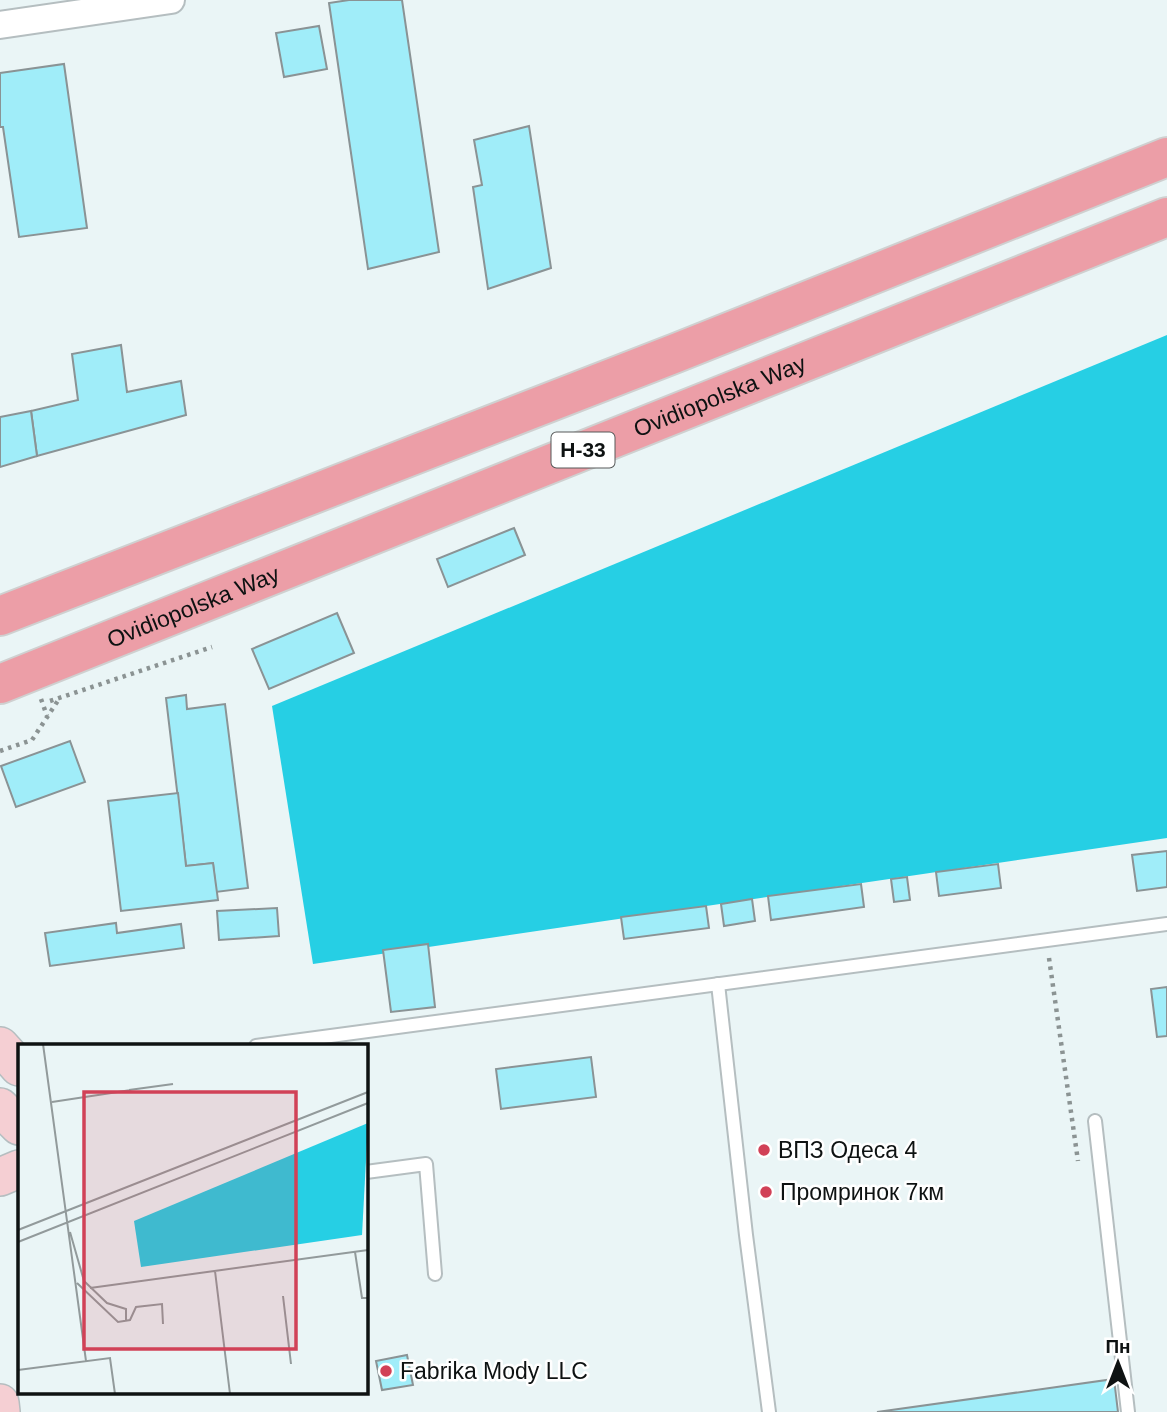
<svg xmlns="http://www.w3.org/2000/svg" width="1167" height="1412" font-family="Arial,sans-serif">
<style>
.water{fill:#26cfe4}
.building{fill:#a0edf9;stroke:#8a9395;stroke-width:2}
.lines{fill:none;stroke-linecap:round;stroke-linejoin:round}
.lane-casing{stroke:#b5bec0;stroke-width:16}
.street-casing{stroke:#b5bec0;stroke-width:30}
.secondary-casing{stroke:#b5bec0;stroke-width:40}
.primary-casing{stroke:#cfd0d0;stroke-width:42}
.path{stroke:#8b9393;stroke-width:4.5;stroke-dasharray:3.5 5;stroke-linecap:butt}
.lane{stroke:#fff;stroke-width:12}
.street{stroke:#fff;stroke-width:26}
.secondary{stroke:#f5cfd3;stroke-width:37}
.primary{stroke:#ec9ea7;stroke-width:38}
.poi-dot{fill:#d14157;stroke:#fff;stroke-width:2.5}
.labels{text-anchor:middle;stroke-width:5;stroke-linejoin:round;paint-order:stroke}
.shield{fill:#fff;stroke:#565959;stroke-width:2}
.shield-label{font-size:21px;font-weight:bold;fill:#0e1212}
.street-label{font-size:23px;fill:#0e1212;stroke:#fff}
.poi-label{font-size:23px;fill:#0e1212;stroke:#fff;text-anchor:start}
.inset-road{fill:none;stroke:#929a9b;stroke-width:2}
.view{fill:#d14157;fill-opacity:0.15;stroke:#d14157;stroke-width:3.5}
.inset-edge{fill:none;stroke:#0e1212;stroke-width:3.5}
</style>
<rect width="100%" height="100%" fill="#eaf5f6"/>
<path class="water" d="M1167 335V838L313 964 272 706Z"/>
<g class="building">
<path d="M349 0H402L439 252 368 269 329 3Z"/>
<path d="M319 26 327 69 284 77 276 33Z"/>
<path d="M64 64 87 228 19 237 3 127H0V73Z"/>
<path d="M529 126 551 268 488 289 473 187 482 185 474 140Z"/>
<path d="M121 345 127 392 181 381 186 415 37 456 31 411 78 400 72 354Z"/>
<path d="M31 411 37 456 0 467V417Z"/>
<path d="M514 528 525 555 448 587 437 559Z"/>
<path d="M337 613 354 653 269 689 252 649Z"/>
<path d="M186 695 187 709 225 704 248 888 216 892 213 863 186 866 166 698Z"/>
<path d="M70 741 85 782 16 807 1 766Z"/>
<path d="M178 793 186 866 213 863 218 900 121 911 108 801Z"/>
<path d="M1167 851V887L1137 891 1132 855Z"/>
<path d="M998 864 1001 888 939 896 936 872Z"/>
<path d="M907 877 910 900 894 902 891 879Z"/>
<path d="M861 884 864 907 771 920 768 896Z"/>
<path d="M752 899 755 921 724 926 721 904Z"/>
<path d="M706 906 709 928 624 939 621 917Z"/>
<path d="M277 908 279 936 219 940 217 911Z"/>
<path d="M116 923 117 933 181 924 184 948 50 966 45 933Z"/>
<path d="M428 944 435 1007 391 1012 383 950Z"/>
<path d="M1167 987V1036L1157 1037 1151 989Z"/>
<path d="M591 1057 596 1097 501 1109 496 1069Z"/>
<path d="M407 1355 413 1385 382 1390 376 1361Z"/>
<path d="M1114 1379 1118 1412H877Z"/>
</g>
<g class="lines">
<g class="lane-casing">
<g id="lane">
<path d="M718 984 746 1235 769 1412"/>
<path d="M256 1046 1167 924"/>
<path d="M1095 1121 1128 1412"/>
<path d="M366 1172 426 1164 435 1274"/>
</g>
</g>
<g class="street-casing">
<path id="street" d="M0 25 171 0"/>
</g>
<g class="secondary-casing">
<g id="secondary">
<path d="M0 1046 19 1067"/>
<path d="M0 1107 19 1126"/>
<path d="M0 1177 19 1169"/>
<path d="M0 1403 1 1412"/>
</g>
</g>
<g class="primary-casing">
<g id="primary">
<path d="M0 616 676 353 1167 157"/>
<path id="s1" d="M0 684 1167 217"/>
</g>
</g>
<g class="path">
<path d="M41 699 47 716"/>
<path d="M50 701 212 647"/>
<path d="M0 751 32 740 59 699"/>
<path d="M1049 958 1078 1161"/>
</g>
<use href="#lane" class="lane"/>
<use href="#street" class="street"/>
<use href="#secondary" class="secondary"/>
<use href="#primary" class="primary"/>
</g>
<g class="poi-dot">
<circle cx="764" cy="1150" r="7"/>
<circle cx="766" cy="1192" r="7"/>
<circle cx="386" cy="1371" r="7"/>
</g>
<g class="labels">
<rect class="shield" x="551.5" y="432.5" width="63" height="35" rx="5"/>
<g class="shield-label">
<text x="583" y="457">Н-33</text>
</g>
<g class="street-label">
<text dy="8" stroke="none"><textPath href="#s1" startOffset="775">Ovidiopolska Way</textPath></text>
<text dy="8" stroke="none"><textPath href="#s1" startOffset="208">Ovidiopolska Way</textPath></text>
</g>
<g class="poi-label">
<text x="778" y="1158">ВПЗ Одеса 4</text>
<text x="780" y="1200">Промринок 7км</text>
<text x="400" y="1379">Fabrika Mody LLC</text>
</g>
</g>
<g transform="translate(18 1044)">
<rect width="350" height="350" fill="#eaf5f6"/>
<path d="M350 79 344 191 123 223 116 177Z" fill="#26cfe4"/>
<path class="inset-road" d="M25 0 68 317M111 46 155 40M34 58 113 46M0 186 350 48M52 188 66 237 89 259 108 265V276M0 198 350 59M337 208 344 254H350M197 227 212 350M59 239 100 278 112 276 118 263 144 260 145 280M72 244 350 206M265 252 273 320M0 326 92 314 97 350"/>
<path class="view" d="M66 48H278V305H66Z"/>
<rect width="350" height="350" class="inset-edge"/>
</g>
<g transform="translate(1118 1363)" stroke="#ffffff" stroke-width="5" paint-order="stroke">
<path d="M0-5L12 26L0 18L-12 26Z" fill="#0e1212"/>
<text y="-10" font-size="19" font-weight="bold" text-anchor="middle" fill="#0e1212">Пн</text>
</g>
</svg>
